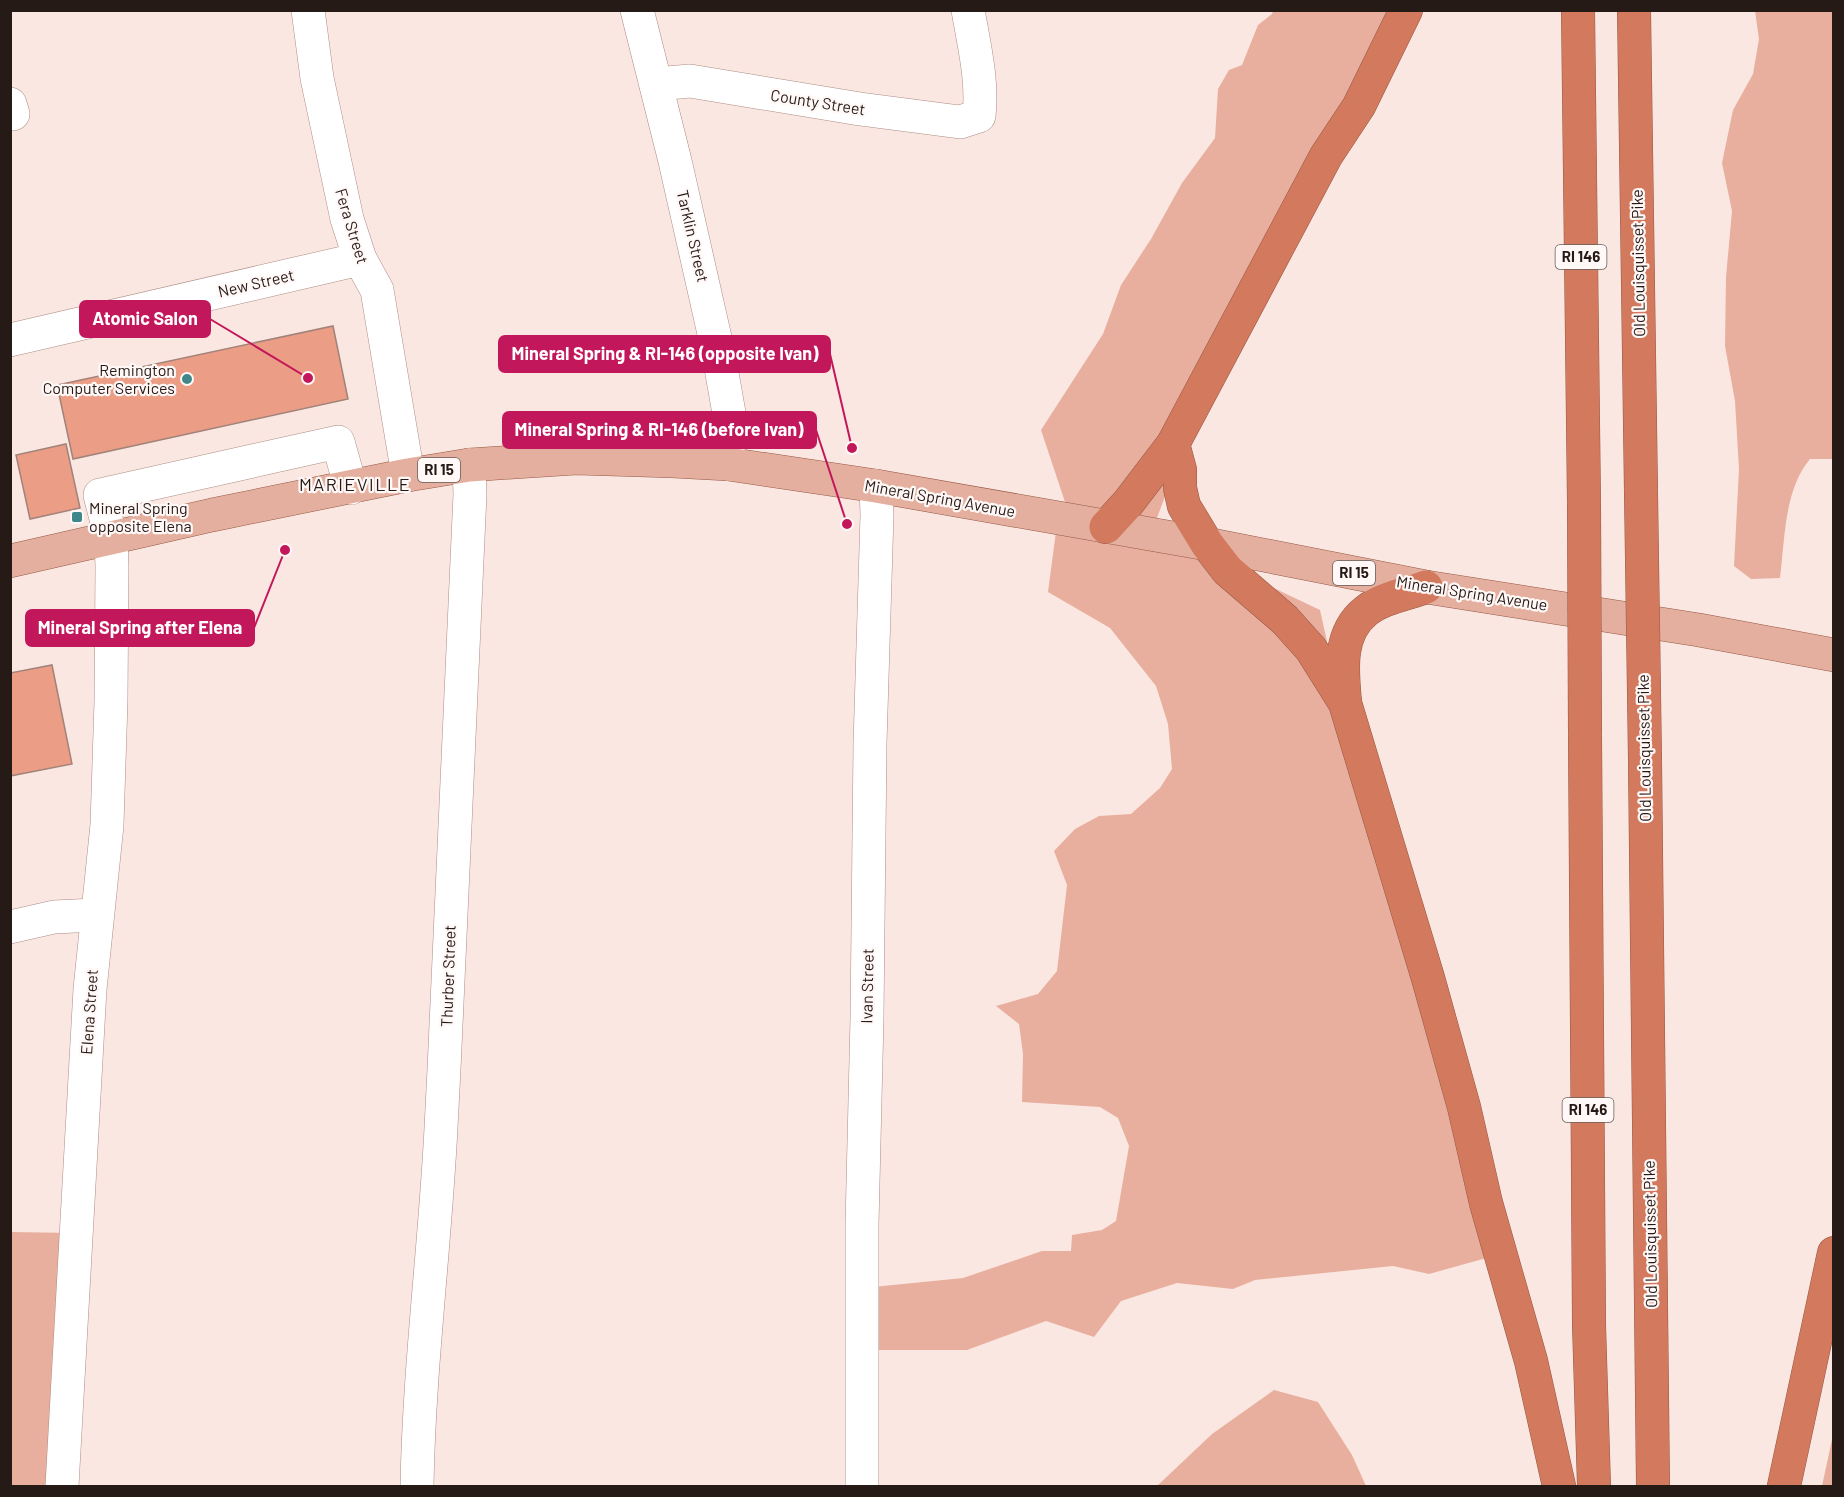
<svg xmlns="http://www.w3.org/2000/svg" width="1844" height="1497" font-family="Barlow,sans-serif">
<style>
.green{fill:#e8af9e}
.building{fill:#eb9d86;stroke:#a1837a;stroke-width:1.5}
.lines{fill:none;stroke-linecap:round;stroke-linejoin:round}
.minor-casing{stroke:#ac8d84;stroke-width:34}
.major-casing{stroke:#965845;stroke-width:34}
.highway-casing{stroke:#965845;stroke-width:34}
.minor{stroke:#fff;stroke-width:33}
.major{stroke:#e4af9e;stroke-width:33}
.highway{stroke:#d2795e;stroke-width:33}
.highway-bridge-casing{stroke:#965845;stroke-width:34;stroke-linecap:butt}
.highway-bridge{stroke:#d2795e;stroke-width:33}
.poi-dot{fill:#3f878a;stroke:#fff8f6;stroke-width:2}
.labels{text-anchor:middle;stroke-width:4.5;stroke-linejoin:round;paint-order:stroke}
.shield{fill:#fff8f6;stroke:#675d5a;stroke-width:1.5}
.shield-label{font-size:15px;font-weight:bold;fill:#261a17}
.street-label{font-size:16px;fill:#261a17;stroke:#fff8f6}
.poi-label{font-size:16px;fill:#261a17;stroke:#fff8f6;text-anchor:end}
.neighbourhood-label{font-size:18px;letter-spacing:1.5px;fill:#261a17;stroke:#fff8f6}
.leader{fill:none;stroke:#c2185b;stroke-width:2}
.callout-dot{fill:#c2185b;stroke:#fff8f6;stroke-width:2}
.callout{fill:#c2185b;stroke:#c2185b;stroke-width:2}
.callout-label{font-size:18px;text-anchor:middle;font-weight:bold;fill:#fff}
</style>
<rect width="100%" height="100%" fill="#fbe7e1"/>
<g class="green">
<path d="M1273 11H1414L1171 480 1157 518 1169 532 1265 584 1320 610 1335 678 1508 1252 1429 1274 1393 1266 1255 1280 1233 1289 1177 1283 1121 1301 1094 1337 1046 1321 967 1350H865L863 1288 963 1278 1042 1251H1071L1072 1235 1102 1230 1116 1221 1129 1146 1118 1118 1100 1107 1022 1102 1023 1054 1019 1024 996 1006 1038 994 1057 971 1067 885 1054 851 1075 829 1099 816 1131 814 1160 788 1172 769 1168 724 1156 686 1110 628 1048 592 1057 524 1067 508 1041 430 1103 334 1121 285 1151 239 1182 183 1215 138 1218 89 1229 70 1242 65 1258 25 1272 14Z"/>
<path d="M1755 11H1833L1834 459H1810C1784 490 1785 539 1780 578L1751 579 1734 566 1739 469 1735 401 1725 346 1726 277 1732 211 1722 163 1733 110 1753 74 1759 39Z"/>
<path d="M11 1232 75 1233 64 1486H11Z"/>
<path d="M1274 1390 1318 1402 1352 1455 1366 1486H1157L1212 1434Z"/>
<path d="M1833 1435V1486H1822Z"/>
</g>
<g class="building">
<path d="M333 326 348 399 73 459 57 385Z"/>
<path d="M66 444 80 508 30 519 16 455Z"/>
<path d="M52 665 72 764 10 776V673Z"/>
</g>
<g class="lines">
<g class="minor-casing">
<g id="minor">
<path d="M308 10 317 78 347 219 360 259 377 290 408 475"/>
<path d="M637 10 675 161 718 351 729 413 728 464"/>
<path d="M656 84 690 81 860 109 960 122 979 116C983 81 974 45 968 10"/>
<path d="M10 104 13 114"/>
<path d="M10 340 360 259"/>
<path d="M10 927 54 917 96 915"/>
<path d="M62 1486 90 989 107 825 111 701 112 567 111 538 100 495 338 442 351 488"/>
<path d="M417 1486C419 1367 435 1247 441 1128 452 917 461 706 470 494L469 465"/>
<path d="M862 1486V1224L867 1018 870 744 877 515 876 486"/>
</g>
</g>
<g class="major-casing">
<path id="major" d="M10 561 212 515 408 475 469 465 576 458 672 461 728 464 876 486 1207 544 1426 587 1699 630 1834 655"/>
</g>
<g class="highway-casing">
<g id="highway">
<path d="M1578 10 1584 503"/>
<path d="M1634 10 1641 492"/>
<path d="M1173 444 1180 470V488L1184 506 1207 544 1227 570 1285 620 1311 649 1345 703 1428 978 1464 1107 1486 1203 1531 1361 1559 1486"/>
<path d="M1106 527 1128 503 1173 444 1326 156 1359 106 1406 10"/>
<path d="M1345 702C1342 670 1338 633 1366 611 1382 598 1407 594 1426 587"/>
<path d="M1585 733 1589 1325 1594 1486"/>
<path d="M1645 760 1653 1486"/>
<path d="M1784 1486 1834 1253"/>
</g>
</g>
<use href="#minor" class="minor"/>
<use href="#major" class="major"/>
<use href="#highway" class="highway"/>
<g class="highway-bridge-casing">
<g id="highway-bridge">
<path d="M1641 492 1645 760"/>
<path d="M1584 503 1585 733"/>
</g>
</g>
<use href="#highway-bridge" class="highway-bridge"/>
</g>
<g class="poi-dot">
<circle cx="187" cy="379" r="6"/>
<rect x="71" y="511" width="12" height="12" rx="3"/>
</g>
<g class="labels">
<g class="shield">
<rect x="1555.5" y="245" width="51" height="24" rx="4.5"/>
<rect x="418" y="458" width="42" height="24" rx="4.5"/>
<rect x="1333" y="561" width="42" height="24" rx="4.5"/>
<rect x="1562.5" y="1098" width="51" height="24" rx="4.5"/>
</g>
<g class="shield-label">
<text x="1581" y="262">RI 146</text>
<text x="439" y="475">RI 15</text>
<text x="1354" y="578">RI 15</text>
<text x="1588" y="1115">RI 146</text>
</g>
<g class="street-label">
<text transform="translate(818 102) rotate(9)" y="6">County Street</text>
<text transform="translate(352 226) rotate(73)" y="6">Fera Street</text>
<text transform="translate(693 236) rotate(77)" y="6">Tarklin Street</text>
<text transform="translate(1638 263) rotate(-91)" y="6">Old Louisquisset Pike</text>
<text transform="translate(256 283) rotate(-13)" y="6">New Street</text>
<text transform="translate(940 498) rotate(10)" y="6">Mineral Spring Avenue</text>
<text transform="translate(1472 593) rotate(9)" y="6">Mineral Spring Avenue</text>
<text transform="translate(1644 748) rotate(-91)" y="6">Old Louisquisset Pike</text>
<text transform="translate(448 976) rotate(-88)" y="6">Thurber Street</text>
<text transform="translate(867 986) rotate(-89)" y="6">Ivan Street</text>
<text transform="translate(89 1012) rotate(-86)" y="6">Elena Street</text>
<text transform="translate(1650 1234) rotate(-91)" y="6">Old Louisquisset Pike</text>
</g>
<g class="poi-label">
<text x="175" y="376">Remington<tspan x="175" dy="18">Computer Services</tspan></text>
<text x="89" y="514" text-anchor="start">Mineral Spring<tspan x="89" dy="18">opposite Elena</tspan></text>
</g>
<g class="neighbourhood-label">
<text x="355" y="491">MARIEVILLE</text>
</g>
</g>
<path class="leader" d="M308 378L210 319M852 448L830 354M847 524L816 430M285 550L254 628"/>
<g class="callout-dot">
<circle cx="308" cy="378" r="6"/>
<circle cx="852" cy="448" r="6"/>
<circle cx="847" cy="524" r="6"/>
<circle cx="285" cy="550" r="6"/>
</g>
<g class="callout">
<rect x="80" y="301" width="130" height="36" rx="6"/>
<rect x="499" y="336" width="331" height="36" rx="6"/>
<rect x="503" y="412" width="313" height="36" rx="6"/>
<rect x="26" y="610" width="228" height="36" rx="6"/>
</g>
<g class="callout-label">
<text x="145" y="325">Atomic Salon</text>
<text x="665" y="360">Mineral Spring &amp; RI-146 (opposite Ivan)</text>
<text x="659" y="436">Mineral Spring &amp; RI-146 (before Ivan)</text>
<text x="140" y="634">Mineral Spring after Elena</text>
</g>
<rect width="1844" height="1497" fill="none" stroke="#261a17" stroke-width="24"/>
</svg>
